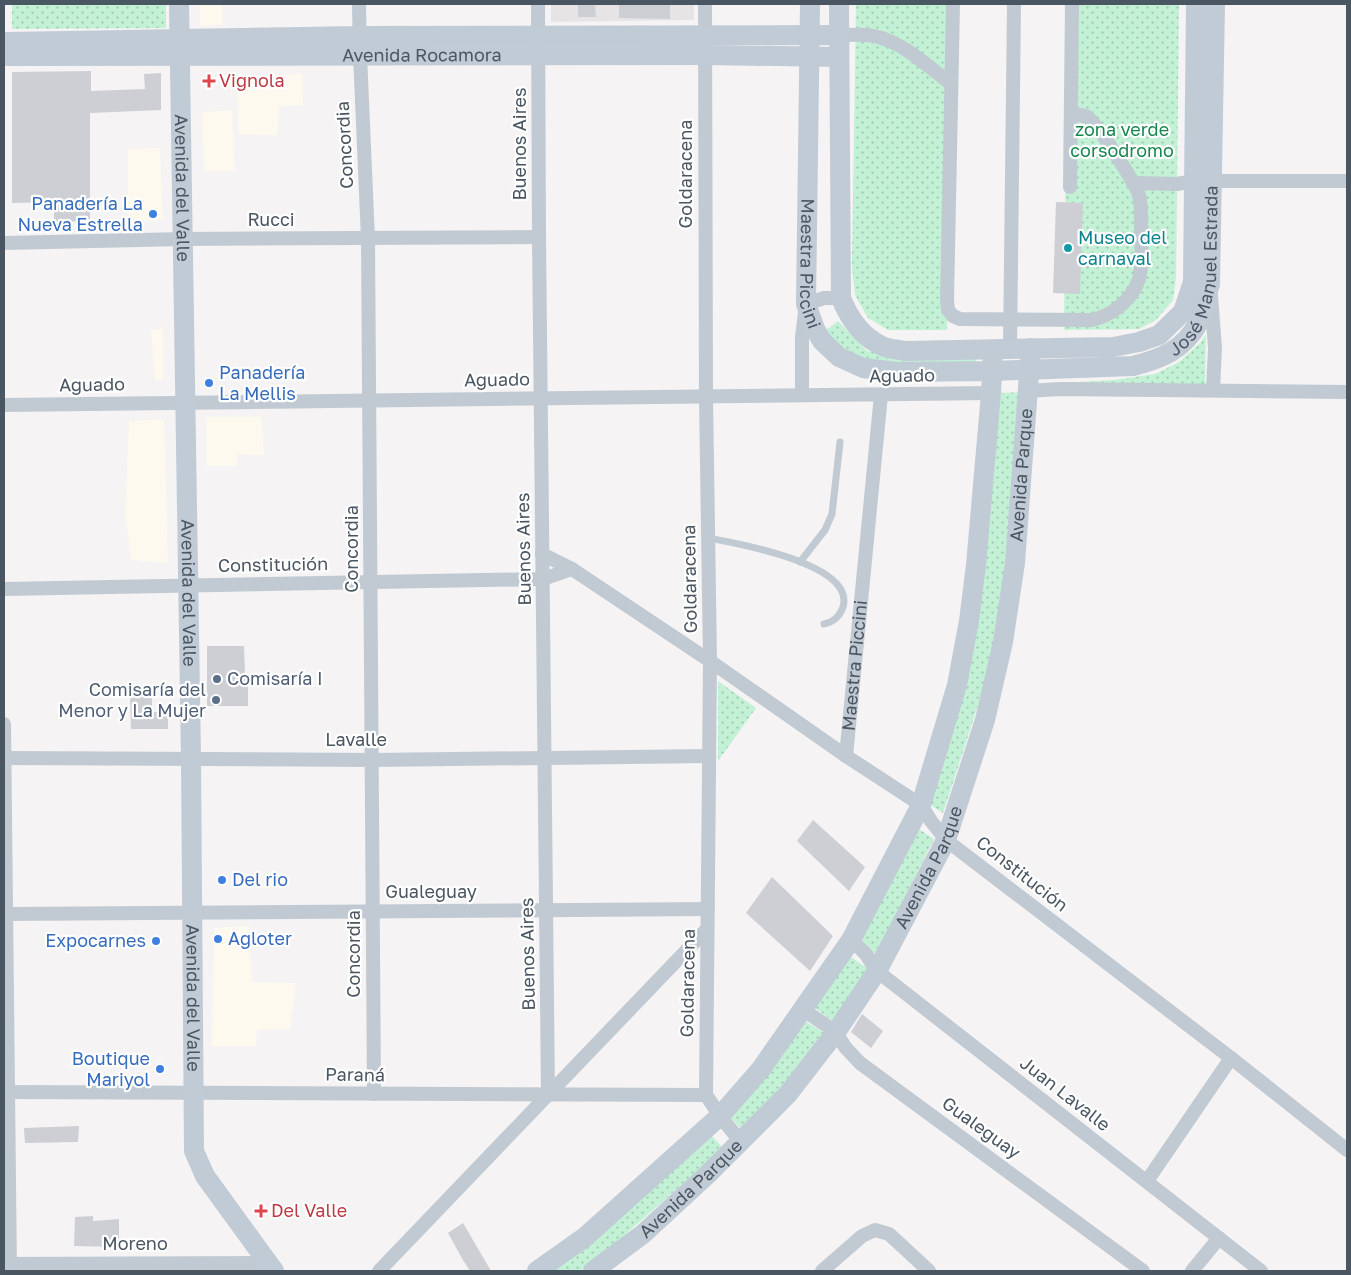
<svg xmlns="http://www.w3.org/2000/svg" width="1351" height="1275" font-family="'Golos Text',sans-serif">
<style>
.commercial{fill:#fdf9ef}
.education{fill:#e6e4e5}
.park{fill:url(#park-dots)}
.building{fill:#cdcfd5}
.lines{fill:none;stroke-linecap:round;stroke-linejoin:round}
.lane{stroke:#c1cad2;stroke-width:7}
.street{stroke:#c1cad2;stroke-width:14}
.secondary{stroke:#c1cbd6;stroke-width:20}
.health-dot{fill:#e0444e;stroke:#fff;stroke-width:2}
.shop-dot{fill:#3f7fe0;stroke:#fff;stroke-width:2}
.culture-dot{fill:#0f9aa8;stroke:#fff;stroke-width:2}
.service-dot{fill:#5c6f8a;stroke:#fff;stroke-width:2}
.labels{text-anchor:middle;stroke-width:4.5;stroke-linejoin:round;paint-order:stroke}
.street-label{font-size:18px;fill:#4a5661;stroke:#fff}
.health-label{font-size:18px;fill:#be3a42;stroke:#fff;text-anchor:start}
.park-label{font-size:18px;fill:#17864f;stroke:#fff}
.shop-label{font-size:18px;fill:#366cbe;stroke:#fff;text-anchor:end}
.culture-label{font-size:18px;fill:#0d838f;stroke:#fff;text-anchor:start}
.service-label{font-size:18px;fill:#4e5e75;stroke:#fff;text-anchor:start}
</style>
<defs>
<pattern id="park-dots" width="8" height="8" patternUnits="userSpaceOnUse" patternTransform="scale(1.25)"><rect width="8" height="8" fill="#c3f1d5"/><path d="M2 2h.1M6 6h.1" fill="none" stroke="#a0c6b0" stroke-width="1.8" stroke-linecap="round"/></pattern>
</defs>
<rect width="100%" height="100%" fill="#f5f3f3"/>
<g class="commercial">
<path d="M200 4H222V25L200 26Z"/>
<path d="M302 74 303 105 279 107 277 135 238 134 237 76Z"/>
<path d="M232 110 235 171H204L202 112Z"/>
<path d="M160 148 163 218 157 221 128 220V149Z"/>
<path d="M163 329V381L155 380 151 330Z"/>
<path d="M206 417H261L264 455 237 454 236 466H206Z"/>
<path d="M164 419 168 563 131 560 125 513 129 421Z"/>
<path d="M249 926 252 982 296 983 290 1029 257 1030 256 1046H212L214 928Z"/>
</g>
<path class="education" d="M551 4H694V20L551 22Z"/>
<g class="park">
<path d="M12 4H166V28L12 29Z"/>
<path d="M856 4H954L947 330H888L868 318 855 295 852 267Z"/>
<path d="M1067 4H1179L1176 278 1173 300 1156 320 1139 329 1064 330Z"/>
<path d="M838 321 867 351 895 356 977 354 975 366 864 360 843 350 825 331Z"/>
<path d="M1206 334 1205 384 1060 383 1114 380 1155 374 1179 362 1201 342Z"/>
<path d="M1021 392 1010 563 984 687 943 813 927 803 950 726 998 393Z"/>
<path d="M718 681 756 708 718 761Z"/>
<path d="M919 829 934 839 876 955 861 939Z"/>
<path d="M848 955 870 970 834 1022 815 1008Z"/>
<path d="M805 1021 826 1034 787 1081 741 1129 729 1116Z"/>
<path d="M712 1136 723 1148 719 1152 603 1254 580 1271H548Z"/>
</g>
<g class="building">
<path d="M578 4H595L596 17H578Z"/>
<path d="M619 4H670V19L619 18Z"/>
<path d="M91 71V91L145 89 144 74 161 73V110L90 113V221L54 222V202L12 203V72Z"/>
<path d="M1056 202 1083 203 1080 294 1053 293Z"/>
<path d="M207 646H244L245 673H248V706H207Z"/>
<path d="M152 694V712H168V729H131L130 695Z"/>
<path d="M813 820 865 867 849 891 797 841Z"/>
<path d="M772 877 833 936 810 971 746 913Z"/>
<path d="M862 1014 883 1031 871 1048 851 1032Z"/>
<path d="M79 1126 78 1142 25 1143 24 1128Z"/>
<path d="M93 1216V1221L119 1219V1247L74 1246 75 1217Z"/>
<path d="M463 1223 491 1271H470L463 1260 448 1233Z"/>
</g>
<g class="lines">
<g class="lane">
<path d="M708 538C736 543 856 564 843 607 840 616 834 622 824 624"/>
<path d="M800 562 825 530 832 514 840 442"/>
</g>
<g class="street">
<path d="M359 4 360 55 368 239 374 1094"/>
<path d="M538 4 539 237 548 1095"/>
<path d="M705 4 706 397 710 661 706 1095 720 1116 741 1142"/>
<path d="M953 4 947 300 948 310 953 316 960 319 1092 320C1113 315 1132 300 1139 279 1143 265 1141 247 1141 233 1141 221 1142 207 1139 195 1135 183 1096 121 1086 116 1081 115 1075 115 1071 114"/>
<path d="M839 35C850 35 863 34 874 36 903 42 928 66 951 84"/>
<path d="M1133 183 1177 184 1194 181H1347"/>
<path d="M1070 187 1072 4"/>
<path d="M4 243 184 239 539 237"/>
<path d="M1211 296 1215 348 1213 390"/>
<path d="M1010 349 1014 4"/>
<path d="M1028 391 1060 389 1347 392"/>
<path d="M802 395V337L806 304 824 298H841"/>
<path d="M4 405 991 393"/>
<path d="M542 554 572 569 710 661 846 756 921 805 931 821 946 840 1231 1058 1347 1150"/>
<path d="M4 589 543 579 572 569"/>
<path d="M4 724 10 1271"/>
<path id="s1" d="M846 756 881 395"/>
<path d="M4 758 372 760 709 756"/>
<path d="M4 914 708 909"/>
<path d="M851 940 865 953 877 971 1261 1271"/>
<path d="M802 1009 836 1032 845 1047 860 1063 1143 1271"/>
<path d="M4 1092 706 1095"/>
<path d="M1147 1181 1231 1058"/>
<path d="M4 1264 267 1263"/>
<path d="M379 1271 707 929"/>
<path d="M822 1271 862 1236 875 1230 889 1234 929 1271"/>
<path d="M1192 1271 1219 1238"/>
</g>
<g class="secondary">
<path id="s2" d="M179 4 191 759 194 1151 205 1176 274 1271"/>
<path id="s3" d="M810 4 806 304 815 329 822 341 839 357 863 368 898 372 992 371 1133 366C1161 359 1184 350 1199 322 1204 311 1206 296 1210 284L1215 4"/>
<path d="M839 4 841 298C849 318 862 337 882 346 889 349 899 350 906 351L1113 347 1139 342 1159 335 1183 312 1193 282 1196 4"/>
<path d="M6 42 360 36 839 35"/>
<path id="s4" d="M4 56 705 55 839 57"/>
<path d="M537 1271 585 1237 720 1116 761 1069 851 940 921 805 957 685 969 621 976 565 991 393 993 350"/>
<path id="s5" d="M593 1271 643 1234 707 1175 788 1094 836 1032 877 971 946 840 985 720 1003 642 1015 563 1031 348"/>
</g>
</g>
<g class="health-dot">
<path d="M206.5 73.5h5v5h5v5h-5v5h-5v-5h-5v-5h5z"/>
<path d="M258.5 1203.5h5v5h5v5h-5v5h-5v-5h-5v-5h5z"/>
</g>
<g class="shop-dot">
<circle cx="153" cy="214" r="5"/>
<circle cx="209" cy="383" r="5"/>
<circle cx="222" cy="880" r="5"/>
<circle cx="218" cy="939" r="5"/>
<circle cx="156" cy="941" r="5"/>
<circle cx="160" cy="1069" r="5"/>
</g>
<circle class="culture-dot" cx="1068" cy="248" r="5"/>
<g class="service-dot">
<circle cx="217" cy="679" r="5"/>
<circle cx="216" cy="700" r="5"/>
</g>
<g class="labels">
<g class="street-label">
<text dy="6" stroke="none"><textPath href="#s4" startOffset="418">Avenida Rocamora</textPath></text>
<text transform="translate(520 144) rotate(-90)" y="6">Buenos Aires</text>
<text transform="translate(345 145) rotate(-93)" y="6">Concordia</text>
<text transform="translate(686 174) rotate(-90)" y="6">Goldaracena</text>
<text dy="6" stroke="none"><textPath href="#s2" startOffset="184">Avenida del Valle</textPath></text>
<text x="271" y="226">Rucci</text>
<text dy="6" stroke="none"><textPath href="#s3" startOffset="260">Maestra Piccini</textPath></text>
<text dy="6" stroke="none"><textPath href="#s3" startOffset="791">José Manuel Estrada</textPath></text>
<text transform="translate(902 376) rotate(-1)" y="6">Aguado</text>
<text transform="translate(497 380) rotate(-1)" y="6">Aguado</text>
<text transform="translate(92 385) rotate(-1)" y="6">Aguado</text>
<text dy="6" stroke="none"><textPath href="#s5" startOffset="938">Avenida Parque</textPath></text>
<text transform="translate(352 549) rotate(-90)" y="6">Concordia</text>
<text transform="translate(524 549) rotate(-91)" y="6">Buenos Aires</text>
<text transform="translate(273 565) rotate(-1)" y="6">Constitución</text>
<text transform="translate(690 579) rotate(-91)" y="6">Goldaracena</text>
<text dy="6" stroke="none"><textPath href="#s2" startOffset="589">Avenida del Valle</textPath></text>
<text dy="6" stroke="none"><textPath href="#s1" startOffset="91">Maestra Piccini</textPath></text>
<text x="356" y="746">Lavalle</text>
<text dy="6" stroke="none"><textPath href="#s5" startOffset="532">Avenida Parque</textPath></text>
<text transform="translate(1022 874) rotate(38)" y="6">Constitución</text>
<text x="431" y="898">Gualeguay</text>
<text transform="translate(354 954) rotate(-90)" y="6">Concordia</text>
<text transform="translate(528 954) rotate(-91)" y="6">Buenos Aires</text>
<text transform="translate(688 983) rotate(-89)" y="6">Goldaracena</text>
<text dy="6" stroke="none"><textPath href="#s2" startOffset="994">Avenida del Valle</textPath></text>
<text transform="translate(355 1075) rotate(1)" y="6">Paraná</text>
<text transform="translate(1065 1094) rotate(38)" y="6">Juan Lavalle</text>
<text transform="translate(981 1128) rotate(36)" y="6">Gualeguay</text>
<text dy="6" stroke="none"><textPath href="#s5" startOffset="128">Avenida Parque</textPath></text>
<text x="135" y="1250">Moreno</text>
</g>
<g class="health-label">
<text x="219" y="87">Vignola</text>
<text x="271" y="1217">Del Valle</text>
</g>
<g class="park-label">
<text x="1122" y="136">zona verde<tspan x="1122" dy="21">corsodromo</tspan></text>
</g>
<g class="shop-label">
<text x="143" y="210">Panadería La<tspan x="143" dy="21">Nueva Estrella</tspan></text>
<text x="219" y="379" text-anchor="start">Panadería<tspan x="219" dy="21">La Mellis</tspan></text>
<text x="232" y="886" text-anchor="start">Del rio</text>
<text x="228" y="945" text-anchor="start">Agloter</text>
<text x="146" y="947">Expocarnes</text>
<text x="150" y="1065">Boutique<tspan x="150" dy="21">Mariyol</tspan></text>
</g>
<g class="culture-label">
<text x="1078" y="244">Museo del<tspan x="1078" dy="21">carnaval</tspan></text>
</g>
<g class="service-label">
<text x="227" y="685">Comisaría I</text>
<text x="206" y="696" text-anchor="end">Comisaría del<tspan x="206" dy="21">Menor y La Mujer</tspan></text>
</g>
</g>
<rect width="1351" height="1275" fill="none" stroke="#4a5661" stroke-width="10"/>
</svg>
